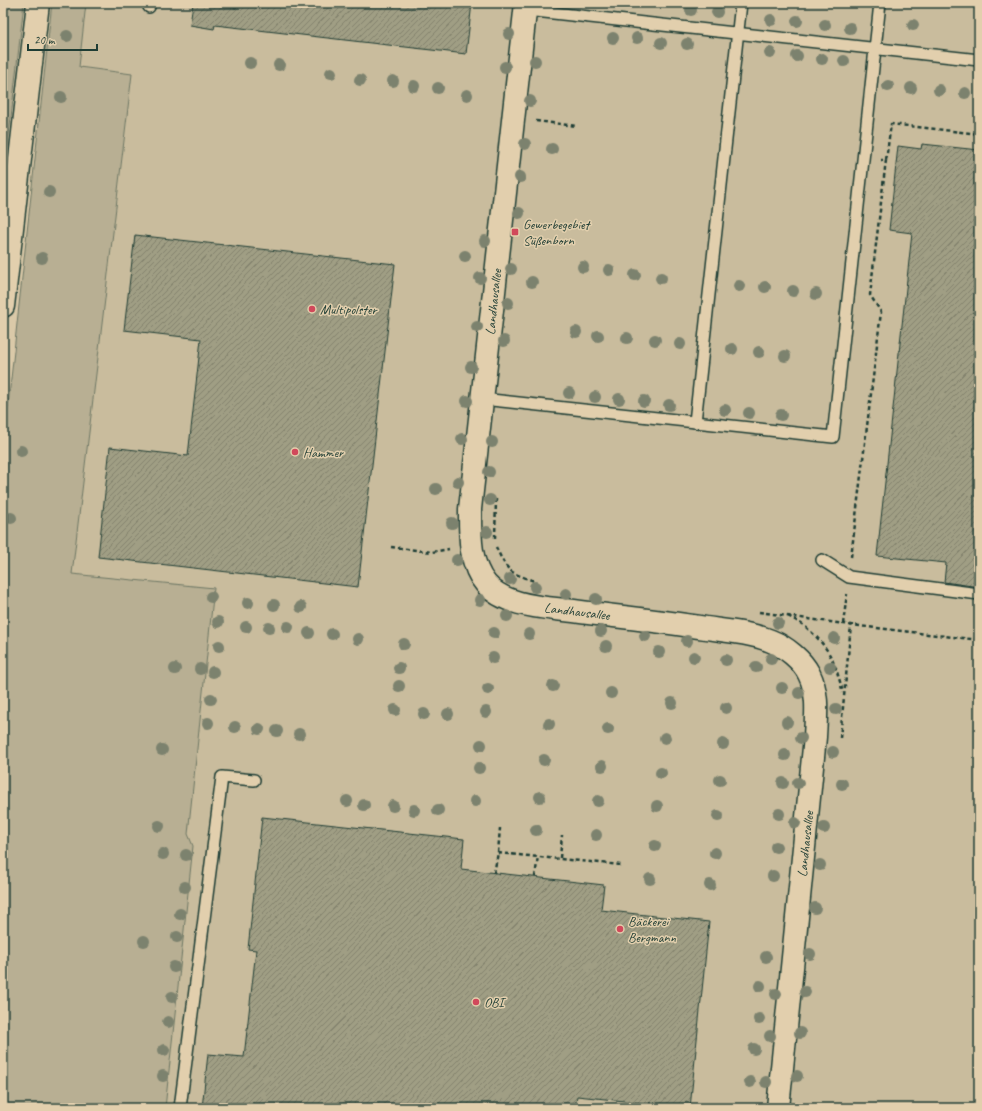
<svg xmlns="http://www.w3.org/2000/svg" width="982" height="1111" font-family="Caveat,sans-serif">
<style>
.built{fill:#c9bc9d}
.green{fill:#b8af93;stroke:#6c7664}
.building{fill:url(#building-hatch);stroke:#1f3d34}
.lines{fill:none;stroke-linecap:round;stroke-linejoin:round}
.service-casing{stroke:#1f3d34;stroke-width:14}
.tertiary-casing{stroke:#1f3d34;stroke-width:25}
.primary-casing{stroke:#1f3d34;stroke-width:25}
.path{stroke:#1f3d34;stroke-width:2.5;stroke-dasharray:4 3;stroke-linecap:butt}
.service{stroke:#e2cfad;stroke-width:11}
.tertiary{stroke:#e2cfad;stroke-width:22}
.primary{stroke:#e2cfad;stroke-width:22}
.tree{fill:#7b826e}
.poi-dot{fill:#d1495b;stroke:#e2cfad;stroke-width:1.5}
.labels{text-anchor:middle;stroke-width:3;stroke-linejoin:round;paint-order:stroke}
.poi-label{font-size:14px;fill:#1f3d34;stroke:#e2cfad;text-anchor:start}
.street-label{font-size:14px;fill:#1f3d34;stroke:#e2cfad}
</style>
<defs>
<pattern id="building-hatch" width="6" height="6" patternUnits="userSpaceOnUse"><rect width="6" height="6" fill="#a09e84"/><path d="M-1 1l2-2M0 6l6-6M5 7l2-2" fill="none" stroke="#82826d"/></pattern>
</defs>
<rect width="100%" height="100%" fill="#dac9a8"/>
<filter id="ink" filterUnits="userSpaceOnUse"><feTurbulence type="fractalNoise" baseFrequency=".025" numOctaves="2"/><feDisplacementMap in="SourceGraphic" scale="8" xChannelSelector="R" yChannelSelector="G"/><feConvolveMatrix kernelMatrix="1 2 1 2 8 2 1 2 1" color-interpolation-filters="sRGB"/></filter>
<g filter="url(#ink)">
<path class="built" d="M86 3H979V1108H165L193 846 188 834 214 588 72 574 132 74 79 67Z"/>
<g class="green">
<path d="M7 3H24L3 187V40Z"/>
<path d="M52 3H86L79 67 132 74 72 574 214 588 188 834 193 846 165 1108H3V452Z"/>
</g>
<g class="building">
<path d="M193 3H201L236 8 237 3H472L466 54 215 25 214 29 190 25Z"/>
<path d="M922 144 979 150V587L944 582 946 563 877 556 912 233 889 230 898 146 921 149Z"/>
<path d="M135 235 395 264 358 587 98 557 110 447 188 456 201 339 124 330Z"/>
<path d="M262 817 464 839 461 869 604 885 601 910 709 922 690 1108 577 1096 575 1108H202L208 1054 244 1057 256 950 248 949Z"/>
</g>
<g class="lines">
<g class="service-casing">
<g id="service">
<path d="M149 7 150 3"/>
<path d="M526 10 979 60"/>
<path d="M482 399 833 437 880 3"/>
<path d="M695 422 741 3"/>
<path d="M822 560 849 577 979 594"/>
<path d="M180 1108 222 777 254 780"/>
</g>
</g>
<g class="tertiary-casing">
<path id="tertiary" d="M526 3 470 509C470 534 469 564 486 584 504 605 539 607 565 610 612 616 659 621 706 628 728 631 751 633 771 641 786 647 802 660 809 674 819 694 816 715 815 737L778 1108"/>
</g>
<g class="primary-casing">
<path id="primary" d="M3 306 38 3"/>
</g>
<g class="path">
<path d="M536 121 576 126"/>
<path d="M886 160 891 124 979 134"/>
<path d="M495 538 496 499"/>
<path d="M391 547 432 552 449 549"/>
<path d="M496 547C507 571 509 573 535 581"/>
<path d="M851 557 881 312 870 295 886 160H881"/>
<path d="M759 612 851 625 979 640"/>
<path d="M788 616C795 620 803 624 809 630 831 649 836 666 843 693"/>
<path d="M843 624 847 594"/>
<path d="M840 738 851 625"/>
<path d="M498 853 621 865"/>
<path d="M560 858 562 835"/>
<path d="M494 873 498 853 500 828"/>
<path d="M535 877 538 856"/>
</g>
<use href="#service" class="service"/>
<use href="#tertiary" class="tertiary"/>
<use href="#primary" class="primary"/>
</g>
<g class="tree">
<circle cx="691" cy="10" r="6"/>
<circle cx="717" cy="12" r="6"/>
<circle cx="771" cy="20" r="6"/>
<circle cx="797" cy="21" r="6"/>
<circle cx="825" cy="25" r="6"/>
<circle cx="913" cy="25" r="6"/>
<circle cx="850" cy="28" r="6"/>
<circle cx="509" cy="34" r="6"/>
<circle cx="67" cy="36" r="6"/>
<circle cx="613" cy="38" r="6"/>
<circle cx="637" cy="38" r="6"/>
<circle cx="661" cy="43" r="6"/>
<circle cx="687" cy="44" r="6"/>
<circle cx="770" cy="53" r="6"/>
<circle cx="797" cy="56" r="6"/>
<circle cx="822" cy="59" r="6"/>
<circle cx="535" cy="61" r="6"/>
<circle cx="844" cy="61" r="6"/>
<circle cx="250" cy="63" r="6"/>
<circle cx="279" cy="65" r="6"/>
<circle cx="505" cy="67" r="6"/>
<circle cx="331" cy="73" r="6"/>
<circle cx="360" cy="80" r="6"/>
<circle cx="393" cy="81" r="6"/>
<circle cx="414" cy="86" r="6"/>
<circle cx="888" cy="86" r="6"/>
<circle cx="438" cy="88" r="6"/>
<circle cx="911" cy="88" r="6"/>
<circle cx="939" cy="90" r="6"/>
<circle cx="965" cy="93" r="6"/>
<circle cx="467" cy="95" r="6"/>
<circle cx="61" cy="97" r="6"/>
<circle cx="530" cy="101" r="6"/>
<circle cx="525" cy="144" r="6"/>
<circle cx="552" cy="149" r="6"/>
<circle cx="520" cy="177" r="6"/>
<circle cx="49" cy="192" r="6"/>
<circle cx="519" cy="213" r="6"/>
<circle cx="485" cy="241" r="6"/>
<circle cx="465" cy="256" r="6"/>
<circle cx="42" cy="258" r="6"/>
<circle cx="583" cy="267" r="6"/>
<circle cx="511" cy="269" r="6"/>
<circle cx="609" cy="270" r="6"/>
<circle cx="635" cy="275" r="6"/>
<circle cx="480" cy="278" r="6"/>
<circle cx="661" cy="278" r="6"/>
<circle cx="532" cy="282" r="6"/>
<circle cx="739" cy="286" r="6"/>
<circle cx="765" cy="287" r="6"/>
<circle cx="793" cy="291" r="6"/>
<circle cx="816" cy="294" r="6"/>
<circle cx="508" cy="303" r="6"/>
<circle cx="477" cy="327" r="6"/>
<circle cx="576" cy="332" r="6"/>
<circle cx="598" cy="336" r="6"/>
<circle cx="627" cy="338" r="6"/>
<circle cx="655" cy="340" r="6"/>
<circle cx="504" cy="341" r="6"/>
<circle cx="680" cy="344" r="6"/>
<circle cx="732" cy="349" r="6"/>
<circle cx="759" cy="352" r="6"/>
<circle cx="785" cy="356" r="6"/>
<circle cx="471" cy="367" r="6"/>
<circle cx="569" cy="393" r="6"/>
<circle cx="595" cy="397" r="6"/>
<circle cx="619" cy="399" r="6"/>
<circle cx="467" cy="401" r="6"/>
<circle cx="644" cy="401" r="6"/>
<circle cx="669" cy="405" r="6"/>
<circle cx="725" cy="410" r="6"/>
<circle cx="749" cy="413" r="6"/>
<circle cx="781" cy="415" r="6"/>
<circle cx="462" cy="439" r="6"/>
<circle cx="492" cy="442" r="6"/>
<circle cx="21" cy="451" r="6"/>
<circle cx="489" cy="472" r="6"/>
<circle cx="458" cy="482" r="6"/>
<circle cx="436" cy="489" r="6"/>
<circle cx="490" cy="500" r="6"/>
<circle cx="11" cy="518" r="6"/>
<circle cx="452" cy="523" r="6"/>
<circle cx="487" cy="532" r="6"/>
<circle cx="457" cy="560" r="6"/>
<circle cx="510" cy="579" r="6"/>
<circle cx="535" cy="587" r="6"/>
<circle cx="566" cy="594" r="6"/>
<circle cx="211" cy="597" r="6"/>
<circle cx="596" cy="599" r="6"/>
<circle cx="480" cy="600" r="6"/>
<circle cx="248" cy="603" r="6"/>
<circle cx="274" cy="605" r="6"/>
<circle cx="301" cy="607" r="6"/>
<circle cx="507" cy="616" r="6"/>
<circle cx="218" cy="622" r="6"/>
<circle cx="778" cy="623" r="6"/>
<circle cx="246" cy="627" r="6"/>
<circle cx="288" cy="627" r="6"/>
<circle cx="269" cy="628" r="6"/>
<circle cx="601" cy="631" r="6"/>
<circle cx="309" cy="633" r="6"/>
<circle cx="494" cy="633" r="6"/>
<circle cx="332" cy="634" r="6"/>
<circle cx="529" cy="634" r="6"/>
<circle cx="645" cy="636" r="6"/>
<circle cx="834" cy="638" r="6"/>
<circle cx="358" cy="639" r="6"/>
<circle cx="687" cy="641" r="6"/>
<circle cx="404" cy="644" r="6"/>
<circle cx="219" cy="646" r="6"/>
<circle cx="606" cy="646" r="6"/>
<circle cx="659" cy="652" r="6"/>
<circle cx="694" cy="657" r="6"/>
<circle cx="493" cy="658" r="6"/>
<circle cx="771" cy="659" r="6"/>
<circle cx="726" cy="660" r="6"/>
<circle cx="756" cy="667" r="6"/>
<circle cx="830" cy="667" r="6"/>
<circle cx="399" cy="668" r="6"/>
<circle cx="175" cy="669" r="6"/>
<circle cx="200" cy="669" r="6"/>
<circle cx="213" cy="672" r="6"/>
<circle cx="399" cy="686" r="6"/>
<circle cx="553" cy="686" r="6"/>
<circle cx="782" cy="688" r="6"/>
<circle cx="488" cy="689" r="6"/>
<circle cx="611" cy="693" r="6"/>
<circle cx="799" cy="693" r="6"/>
<circle cx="211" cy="699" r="6"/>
<circle cx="672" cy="703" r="6"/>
<circle cx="726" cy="708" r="6"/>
<circle cx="836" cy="709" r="6"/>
<circle cx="395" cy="710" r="6"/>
<circle cx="486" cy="712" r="6"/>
<circle cx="424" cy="714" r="6"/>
<circle cx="448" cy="714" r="6"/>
<circle cx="787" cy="722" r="6"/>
<circle cx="208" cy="723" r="6"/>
<circle cx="549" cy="724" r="6"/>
<circle cx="235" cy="727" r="6"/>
<circle cx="259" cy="729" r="6"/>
<circle cx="608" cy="729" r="6"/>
<circle cx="277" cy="731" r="6"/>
<circle cx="299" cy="734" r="6"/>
<circle cx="665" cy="738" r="6"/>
<circle cx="801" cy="738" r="6"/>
<circle cx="723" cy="744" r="6"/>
<circle cx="481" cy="745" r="6"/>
<circle cx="162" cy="750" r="6"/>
<circle cx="833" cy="752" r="6"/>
<circle cx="785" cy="755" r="6"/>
<circle cx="544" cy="760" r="6"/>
<circle cx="602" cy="766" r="6"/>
<circle cx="479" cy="768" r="6"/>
<circle cx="661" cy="773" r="6"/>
<circle cx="720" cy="780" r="6"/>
<circle cx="783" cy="783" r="6"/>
<circle cx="798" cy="783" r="6"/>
<circle cx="842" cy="784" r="6"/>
<circle cx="540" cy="797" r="6"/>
<circle cx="347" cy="801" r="6"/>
<circle cx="475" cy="801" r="6"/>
<circle cx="598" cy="801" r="6"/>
<circle cx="364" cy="805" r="6"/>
<circle cx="393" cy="806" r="6"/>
<circle cx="657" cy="806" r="6"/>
<circle cx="414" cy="810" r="6"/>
<circle cx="438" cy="810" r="6"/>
<circle cx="779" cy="814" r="6"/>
<circle cx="718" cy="816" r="6"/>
<circle cx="795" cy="823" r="6"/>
<circle cx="159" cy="826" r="6"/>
<circle cx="824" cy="828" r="6"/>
<circle cx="536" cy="830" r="6"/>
<circle cx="596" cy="835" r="6"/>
<circle cx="655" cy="846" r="6"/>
<circle cx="776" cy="847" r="6"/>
<circle cx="715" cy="853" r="6"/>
<circle cx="163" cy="854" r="6"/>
<circle cx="186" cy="855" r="6"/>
<circle cx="820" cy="865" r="6"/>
<circle cx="773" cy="876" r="6"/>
<circle cx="650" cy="879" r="6"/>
<circle cx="710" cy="885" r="6"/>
<circle cx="185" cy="887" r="6"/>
<circle cx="815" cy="908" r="6"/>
<circle cx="180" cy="914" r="6"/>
<circle cx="177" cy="937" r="6"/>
<circle cx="144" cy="941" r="6"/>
<circle cx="810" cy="954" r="6"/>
<circle cx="766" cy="957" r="6"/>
<circle cx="174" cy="967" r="6"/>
<circle cx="760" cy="986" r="6"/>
<circle cx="805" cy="992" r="6"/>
<circle cx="776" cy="994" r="6"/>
<circle cx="172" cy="997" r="6"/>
<circle cx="759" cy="1019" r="6"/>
<circle cx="168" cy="1022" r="6"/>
<circle cx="800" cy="1033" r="6"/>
<circle cx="770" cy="1036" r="6"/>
<circle cx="754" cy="1049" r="6"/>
<circle cx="164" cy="1050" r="6"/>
<circle cx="163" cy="1076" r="6"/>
<circle cx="797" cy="1076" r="6"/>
<circle cx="750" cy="1082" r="6"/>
<circle cx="766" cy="1082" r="6"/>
</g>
</g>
<g class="poi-dot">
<rect x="511" y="228" width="8" height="8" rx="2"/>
<circle cx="312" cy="309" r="4"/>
<circle cx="295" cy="452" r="4"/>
<circle cx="620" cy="929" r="4"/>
<circle cx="476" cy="1002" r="4"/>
</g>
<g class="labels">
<g class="poi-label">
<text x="523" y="229">Gewerbegebiet<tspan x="523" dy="16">Süßenborn</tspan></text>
<text x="320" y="314">Multipolster</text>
<text x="303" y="457">Hammer</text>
<text x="628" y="926">Bäckerei<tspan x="628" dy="16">Bergmann</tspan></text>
<text x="484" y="1007">OBI</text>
</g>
<g class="street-label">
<text transform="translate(493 302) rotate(-84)" y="5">Landhausallee</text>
<text transform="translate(577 611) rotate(7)" y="5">Landhausallee</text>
<text transform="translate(805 844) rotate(-84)" y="5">Landhausallee</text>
</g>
</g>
<rect width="982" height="1111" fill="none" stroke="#e2cfad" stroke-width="16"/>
<rect x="8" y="8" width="966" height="1095" fill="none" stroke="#1f3d34" stroke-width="1.5" filter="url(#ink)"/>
<path d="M28 44v6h69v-6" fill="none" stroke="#1f3d34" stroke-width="2"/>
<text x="34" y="44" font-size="12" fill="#1f3d34" stroke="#e2cfad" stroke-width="3" paint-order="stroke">20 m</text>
</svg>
